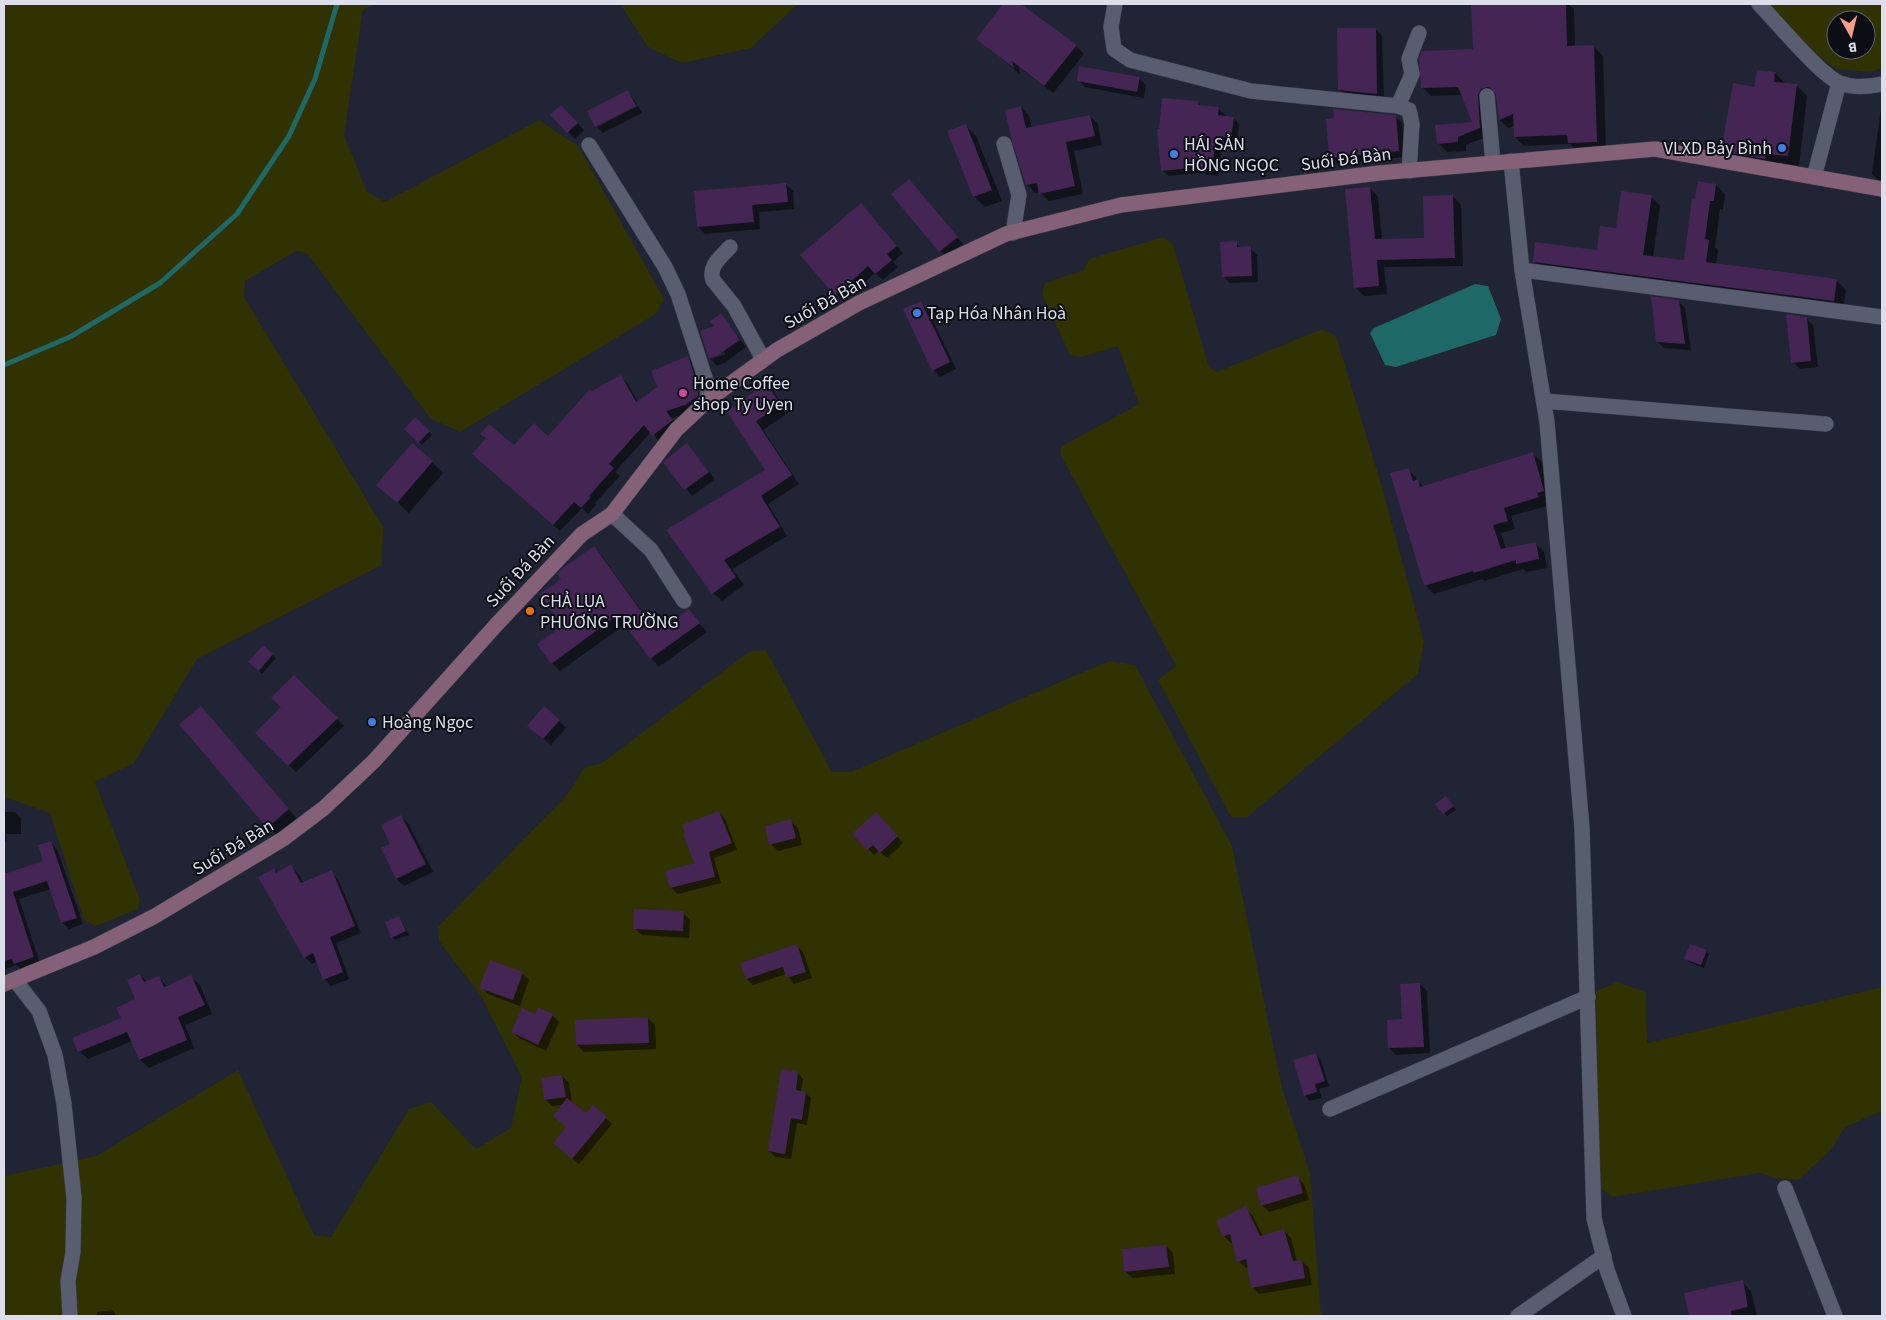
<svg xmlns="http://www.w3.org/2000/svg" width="1886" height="1320" font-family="'Source Sans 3',sans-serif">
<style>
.green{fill:#303202;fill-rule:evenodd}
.water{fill:#1f6868}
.shadow{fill:#0007;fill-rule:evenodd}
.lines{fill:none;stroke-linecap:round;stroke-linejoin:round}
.stream{stroke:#1f6868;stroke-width:5}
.building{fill:#442554}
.street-casing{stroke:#3c3f4d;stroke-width:16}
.secondary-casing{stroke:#3c3f4d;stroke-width:16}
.street{stroke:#585d6f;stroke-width:15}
.secondary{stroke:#856179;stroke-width:15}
.shop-dot{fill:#3f7fe0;stroke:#0c0e15;stroke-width:2}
.hotel-dot{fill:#d1479c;stroke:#0c0e15;stroke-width:2}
.food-dot{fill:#e8710a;stroke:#0c0e15;stroke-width:2}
.labels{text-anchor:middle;stroke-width:4;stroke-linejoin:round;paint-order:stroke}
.poi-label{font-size:18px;fill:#dcdfea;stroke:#0c0e15;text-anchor:start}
.street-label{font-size:18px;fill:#dcdfea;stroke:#0c0e15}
</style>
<rect width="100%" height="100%" fill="#202434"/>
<g class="green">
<path d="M4 4H374L363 10 344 135 367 192 385 202 539 120 579 147 664 299 656 314 460 432 430 418 307 253 296 251 245 281 244 297 383 527 382 565 197 659 134 763 95 782 140 900 138 909 96 926 84 920 50 813 4 797Z"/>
<path d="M620 4H798L751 48 682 63 648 47Z"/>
<path d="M1767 4H1882V68L1869 72 1836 69 1806 46ZM1836 20H1866V50H1836Z"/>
<path d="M1163 237 1173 244 1209 367 1217 372 1322 329 1336 336 1382 487 1424 641 1418 674 1246 818 1231 817 1158 680 1176 666 1060 454 1062 446 1139 404 1118 346 1081 357 1070 355 1042 294 1045 283 1084 270 1089 259Z"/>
<path d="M766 650 832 772H851L1109 661 1135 665 1232 846 1282 1088 1310 1173 1321 1316H4V1176L96 1156 238 1070 314 1235 331 1237 409 1109 431 1102 476 1149 511 1128 522 1077 481 996 439 941 438 927 567 795 585 767 602 763 750 651Z"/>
<path d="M1617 982 1646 992 1647 1043 1882 987V1111L1845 1127 1830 1151 1798 1180 1774 1178 1760 1173 1613 1197 1599 1187 1596 991Z"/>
</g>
<path class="water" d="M1475 284 1488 286 1501 319 1496 335 1396 367 1385 365 1370 333 1374 328Z"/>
<g class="shadow">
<path d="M1005 4H1019L1054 32 1076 46 1084 54 1053 93 1019 67 1020 74 978 39Z"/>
<path d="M1472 4H1568L1574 9 1575 47H1594L1603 56 1606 151 1578 152 1570 144 1524 146 1515 137V126L1508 128 1500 120 1498 95H1496L1490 97 1489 136 1466 145V151L1447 152 1438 143 1474 123 1463 95 1431 96 1422 87 1474 51Z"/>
<path d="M1375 29 1382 36 1384 101 1346 97 1340 90Z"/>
<path d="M1775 73 1786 84 1796 85 1807 96 1799 166 1733 162 1722 151Z"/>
<path d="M1139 78 1146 85 1144 98 1085 87 1078 80Z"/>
<path d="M628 92 637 104 597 125V127L589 112Z"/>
<path d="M1882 101V184L1872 174Z"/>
<path d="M1198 103 1202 107 1218 108 1225 115V117L1233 118 1239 124 1237 144 1222 142 1218 176 1198 173 1169 176 1162 170Z"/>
<path d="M561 106 584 130 575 139 552 115Z"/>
<path d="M638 106 642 113 603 133 597 127Z"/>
<path d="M1021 107 1029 116 1032 128 1090 116 1098 124 1102 145 1074 151 1083 194 1049 201 1040 192 1035 193 1027 184Z"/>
<path d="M1395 116 1402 123 1405 157 1337 164 1330 157Z"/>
<path d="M965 125 976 136 1002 201 985 207 974 196Z"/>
<path d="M786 184 793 191 794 209 759 212 760 229 705 234 698 227Z"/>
<path d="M1716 185 1725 194 1723 210 1720 209 1715 247 1718 250 1716 265 1836 280 1846 290 1843 310 1544 271 1534 262 1598 251 1617 230 1651 196 1660 206 1653 257 1685 261Z"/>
<path d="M915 187 963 244 947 258 892 195Z"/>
<path d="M1370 188 1378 197 1382 240 1426 239 1453 196 1461 205 1463 266 1384 267 1387 294 1364 296 1355 287Z"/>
<path d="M868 212 903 253 893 262 898 267 883 280 875 273 843 302 802 255Z"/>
<path d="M1236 243 1241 248H1250L1257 255 1258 282 1230 283 1223 276Z"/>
<path d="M1678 301 1685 308 1691 350 1664 348 1657 341Z"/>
<path d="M921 302 928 310 956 369 940 377 933 370Z"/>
<path d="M721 315 746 347 726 362 717 366 710 358 716 327ZM724 352 725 354 712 359V356Z"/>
<path d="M1806 318 1813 325 1818 367 1800 369 1793 362Z"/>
<path d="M688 358 695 364 705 403 692 411 672 418 679 427 660 442 651 432 615 472 620 476 595 503 596 505 588 514 582 508 560 531 480 460 514 447 548 438 591 393 621 377 628 384 638 402 658 387Z"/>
<path d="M766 384 774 392 788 413 763 430 799 484 768 504 787 536 732 569 744 585 722 601 713 593 668 530 767 470 729 413Z"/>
<path d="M415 418 432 435 422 445 405 429Z"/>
<path d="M687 445 715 479 692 496 665 462Z"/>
<path d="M1533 454 1542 462 1551 500 1545 501 1547 506 1511 516 1515 529 1501 533 1506 549 1536 544 1544 552 1547 568 1526 572 1523 569 1484 581 1482 579 1434 594 1425 585 1408 469 1424 487Z"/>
<path d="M432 462 443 473 409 513 378 485Z"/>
<path d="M594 548 602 556 657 633 689 611 707 632 659 667 651 658 626 624 560 671 552 663 564 626 563 579Z"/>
<path d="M263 647 276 658 262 674 250 662Z"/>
<path d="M294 676 344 726 296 772 256 733 282 707Z"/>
<path d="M201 707 298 820 277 836 268 827Z"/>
<path d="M559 721 566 728 551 745 536 733Z"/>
<path d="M1449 800 1456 810 1447 816 1444 813Z"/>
<path d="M4 812H15L21 818V834H6V841H4Z"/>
<path d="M719 812 725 819 737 850 714 858 721 883 678 894 671 888 696 864Z"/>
<path d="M401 816 408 823 433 872 404 886 397 879 383 849 392 844Z"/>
<path d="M882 820 903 843 887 858 879 851 874 855 854 834Z"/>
<path d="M790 821 798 828 802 845 778 851 771 844Z"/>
<path d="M50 842 57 849 83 924 69 929 62 922 51 889 19 899 40 964 21 970 17 965 5 969 4 876 45 862Z"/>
<path d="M291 866 298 873 304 884 331 872 338 879 361 933 336 943 349 979 331 986 324 979 317 961 312 964 305 957 274 869 278 873Z"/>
<path d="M683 913 690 920 689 938 642 935 634 928Z"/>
<path d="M399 917 409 935 395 940 392 937Z"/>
<path d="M797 946 803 952 812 978 794 984 786 974 753 985 747 979Z"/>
<path d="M1706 951 1709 954 1704 968 1689 962 1686 959Z"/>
<path d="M522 973 529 980 520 1006 488 994 481 987Z"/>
<path d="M140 975 147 982 159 978 167 986 191 977 200 985 212 1014 185 1025 194 1048 149 1068 140 1060 132 1041 88 1059 79 1051 122 1018 137 1000Z"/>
<path d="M1420 984 1427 991 1430 1053 1396 1055 1389 1048Z"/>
<path d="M539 1009 552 1015 559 1022 546 1051 519 1038 512 1031 535 1016Z"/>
<path d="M648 1018 655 1025 656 1049 584 1052 577 1045Z"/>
<path d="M1316 1054 1321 1060 1329 1086 1319 1089 1322 1098 1310 1101 1305 1095Z"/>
<path d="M798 1073 803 1079 801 1092 806 1093 811 1098 807 1125 797 1123 791 1159 775 1157 769 1151Z"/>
<path d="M562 1076 569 1083 572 1104 586 1115 606 1118 612 1124 579 1164 561 1149 567 1127 563 1105 552 1106 545 1099Z"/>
<path d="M1297 1177 1304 1184 1309 1200 1269 1212 1262 1205Z"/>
<path d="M1245 1208 1252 1215 1263 1236 1284 1231 1291 1238 1297 1262 1302 1261 1309 1268 1312 1285 1259 1294 1252 1287 1249 1267 1246 1268 1239 1261 1233 1242 1231 1243 1224 1236Z"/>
<path d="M1166 1246 1173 1253 1175 1274 1132 1278 1125 1271Z"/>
<path d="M1742 1282 1751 1291 1757 1316H1691L1686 1294Z"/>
<path d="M113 1310 116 1316H97V1312Z"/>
</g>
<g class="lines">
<path class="stream" d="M4 365 70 337 160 283 237 214 289 136 315 79 337 4"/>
</g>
<g class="building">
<path d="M1003 4H1021L1077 45 1044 86 1012 61 1014 68 976 39Z"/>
<path d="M1471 4H1566L1567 46 1594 45 1597 142 1568 143 1567 135 1514 137 1513 114 1499 120 1496 95 1491 88 1487 87 1481 89 1478 96 1480 128 1458 137V142L1437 144 1435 125 1472 122 1458 87 1421 88 1419 58 1422 51 1473 49Z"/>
<path d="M1337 28H1376L1377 94 1338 90Z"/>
<path d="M1079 66 1140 77 1137 92 1077 81Z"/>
<path d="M1757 70 1775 72 1774 82 1797 84 1788 156 1766 154 1765 159 1721 151 1733 83 1754 87Z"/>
<path d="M628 90 636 106 595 127 587 111Z"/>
<path d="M1162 98 1198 101V105L1219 107 1218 115 1234 117 1231 138 1216 136 1212 170 1191 168 1161 171 1157 129H1159Z"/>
<path d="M561 105 578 123 567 133 550 115Z"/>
<path d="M1021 106 1026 128 1090 115 1095 136 1066 142 1075 186 1039 194 1037 183 1026 185 1011 138 1005 110Z"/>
<path d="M1333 109 1396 115 1399 151 1329 158 1326 119 1334 118Z"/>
<path d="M966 124 992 190 973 197 947 131Z"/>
<path d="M909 179 958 237 939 252 891 194Z"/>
<path d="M1698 181 1716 184 1714 201H1710L1705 239 1709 240 1706 262 1837 279 1834 301 1533 262 1535 242 1597 250 1600 226 1616 228 1621 191 1652 195 1643 255 1684 260 1692 198 1695 199Z"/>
<path d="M786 183 788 202 752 205 754 222 697 227 694 191Z"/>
<path d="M1370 187 1375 239 1424 238 1423 196 1453 195 1455 258 1377 260 1379 286 1354 288 1345 189Z"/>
<path d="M861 203 897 246 887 254 892 260 875 274 868 266 835 296 800 255Z"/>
<path d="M1237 241V247L1251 246 1252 276 1222 277 1220 242Z"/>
<path d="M1651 296 1679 300 1685 344 1656 342Z"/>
<path d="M921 301 950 362 932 371 903 309Z"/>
<path d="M721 313 740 340 718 355 709 359 700 331 714 326 710 321Z"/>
<path d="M1786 314 1807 317 1811 361 1791 363Z"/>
<path d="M688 356 698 386V396L685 405 666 411 673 420 652 436 644 425 609 464 614 468 589 496 591 497 581 508 574 502 553 525 472 454 486 438 480 434 489 424 514 445 534 423 548 436 590 389 592 391 621 375 636 402 657 387 651 371Z"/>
<path d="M766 383 781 405 756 421 792 475 761 496 780 527 724 560 736 577 712 594 666 530 765 470 727 412Z"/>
<path d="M415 417 430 431 418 443 404 429Z"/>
<path d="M412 443 433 461 397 503 376 485Z"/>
<path d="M687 443 709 472 684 490 663 462Z"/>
<path d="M1533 452 1544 491 1537 493 1539 497 1504 508 1508 521 1493 525 1501 549 1536 542 1539 559 1516 564V560L1474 573 1473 571 1424 586 1390 473 1409 468 1413 481 1418 479 1420 487Z"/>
<path d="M594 546 656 632 689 609 700 623 650 659 618 615 551 664 537 644 562 626 539 594 561 579 557 574 563 568Z"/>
<path d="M263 645 273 654 259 671 248 662Z"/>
<path d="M294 675 338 718 288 766 255 733 281 707 271 698Z"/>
<path d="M201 706 289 809 267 828 179 724Z"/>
<path d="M544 706 560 720 543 739 527 726Z"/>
<path d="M1446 796 1454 806 1443 814 1435 804Z"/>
<path d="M719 811 732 843 709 852 715 877 670 888 665 871 694 863 683 834 685 833 682 825Z"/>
<path d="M876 812 898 836 880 853 873 845 867 850 852 834Z"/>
<path d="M401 815 426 864 396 879 381 848 390 844 381 825Z"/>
<path d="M791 819 796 838 769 845 765 826Z"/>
<path d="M51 841 77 918 61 923 47 881 13 892 34 957 14 964 12 959 4 961V873H7L43 861 38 845Z"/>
<path d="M291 864 301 883 332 870 355 926 330 937 343 972 323 980 313 953 304 958 258 877 274 868 276 873Z"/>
<path d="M634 909 684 911 683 931 633 929Z"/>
<path d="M399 916 406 931 391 938 385 922Z"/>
<path d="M797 944 806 972 786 978 783 967 746 979 740 963Z"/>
<path d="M1690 944 1707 950 1701 965 1684 959Z"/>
<path d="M490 960 523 972 513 1000 479 988Z"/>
<path d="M140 974 144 982 159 976 164 987 191 975 205 1005 178 1017 187 1040 139 1060 127 1032 78 1052 72 1038 121 1018 116 1008 135 999 127 980Z"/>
<path d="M1420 983 1424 1047 1388 1048 1387 1020 1402 1019 1400 984Z"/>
<path d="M538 1007 553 1014 538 1045 511 1032 522 1008 535 1014Z"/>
<path d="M648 1017 649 1043 576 1045 575 1020Z"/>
<path d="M1316 1053 1325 1081 1315 1084 1317 1092 1304 1096 1293 1060Z"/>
<path d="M781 1069 798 1072 796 1090 806 1092 802 1120 791 1118 785 1154 768 1151Z"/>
<path d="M562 1075 566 1097 544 1100 541 1078Z"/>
<path d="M567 1098 586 1113 593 1105 607 1117 572 1159 553 1143 566 1127 553 1116Z"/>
<path d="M1298 1175 1303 1193 1261 1206 1256 1188Z"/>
<path d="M1246 1206 1260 1236 1284 1229 1293 1261 1302 1260 1305 1278 1251 1288 1246 1259 1237 1262 1230 1234 1223 1237 1216 1221Z"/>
<path d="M1166 1245 1169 1267 1124 1272 1122 1249Z"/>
<path d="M1743 1280 1748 1307 1731 1311 1732 1316H1689L1684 1293Z"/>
</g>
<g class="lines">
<g class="street-casing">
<g id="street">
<path d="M1115 4 1111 27 1114 49 1130 60 1251 91 1398 106 1409 110 1412 124 1409 171"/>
<path d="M1759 4C1776 21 1821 76 1840 83 1853 88 1869 87 1882 84"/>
<path d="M1487 96 1493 163"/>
<path d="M1398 106 1412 74 1409 59 1419 33"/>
<path d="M1004 144 1019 195 1013 233"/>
<path d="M589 145 665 267 678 294 707 384 708 400"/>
<path d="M1511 161 1522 270 1547 422 1582 828 1594 1218 1607 1270 1624 1316"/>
<path d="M1814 177 1839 83"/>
<path d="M730 247C721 257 708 266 713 280L734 306 763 359"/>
<path d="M1522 270 1882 317"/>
<path d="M1544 401 1826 424"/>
<path d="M612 514 651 550 684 601"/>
<path d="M15 980 39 1011 55 1055 64 1104 74 1198 73 1252 68 1281 70 1316"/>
<path d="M1330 1109 1588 997"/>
<path d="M1785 1188 1835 1316"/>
<path d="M1518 1316 1604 1256"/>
</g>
</g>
<g class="secondary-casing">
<path id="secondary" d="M4 984 94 947 155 916 283 839 324 808 374 761 497 624 582 534 612 514 676 430 708 400 777 350 859 303 1006 234 1121 205 1379 173 1655 149 1882 189"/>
</g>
<use href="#street" class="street"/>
<use href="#secondary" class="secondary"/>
</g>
<g class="shop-dot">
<circle cx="1782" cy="148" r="5"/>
<circle cx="1174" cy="154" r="5"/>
<circle cx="917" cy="313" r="5"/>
<circle cx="372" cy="722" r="5"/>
</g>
<circle class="hotel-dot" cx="683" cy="393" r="5"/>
<circle class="food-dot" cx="530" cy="611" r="5"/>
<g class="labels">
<g class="poi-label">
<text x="1184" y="150">HÁI SẢN<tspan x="1184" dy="21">HỒNG NGỌC</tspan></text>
<text x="1772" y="154" text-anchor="end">VLXD Bảy Bình</text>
<text x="927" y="319">Tạp Hóa Nhân Hoà</text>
<text x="693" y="389">Home Coffee<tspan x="693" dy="21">shop Ty Uyen</tspan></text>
<text x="540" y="607">CHẢ LỤA<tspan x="540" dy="21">PHƯƠNG TRƯỜNG</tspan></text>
<text x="382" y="728">Hoàng Ngọc</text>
</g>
<g class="street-label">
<text transform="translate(1346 159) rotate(-7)" y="6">Suối Đá Bàn</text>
<text transform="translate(825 302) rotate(-29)" y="6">Suối Đá Bàn</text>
<text transform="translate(520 571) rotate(-47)" y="6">Suối Đá Bàn</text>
<text transform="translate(233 847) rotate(-31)" y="6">Suối Đá Bàn</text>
</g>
</g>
<rect width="1886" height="1320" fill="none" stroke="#dcdfea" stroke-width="10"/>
<g transform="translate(1851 35) rotate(172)"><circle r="24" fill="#0c0e15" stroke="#5f626a"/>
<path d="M0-4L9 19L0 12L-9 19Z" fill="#f49e86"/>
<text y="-8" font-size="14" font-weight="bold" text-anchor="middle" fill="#dcdfea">B</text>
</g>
</svg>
